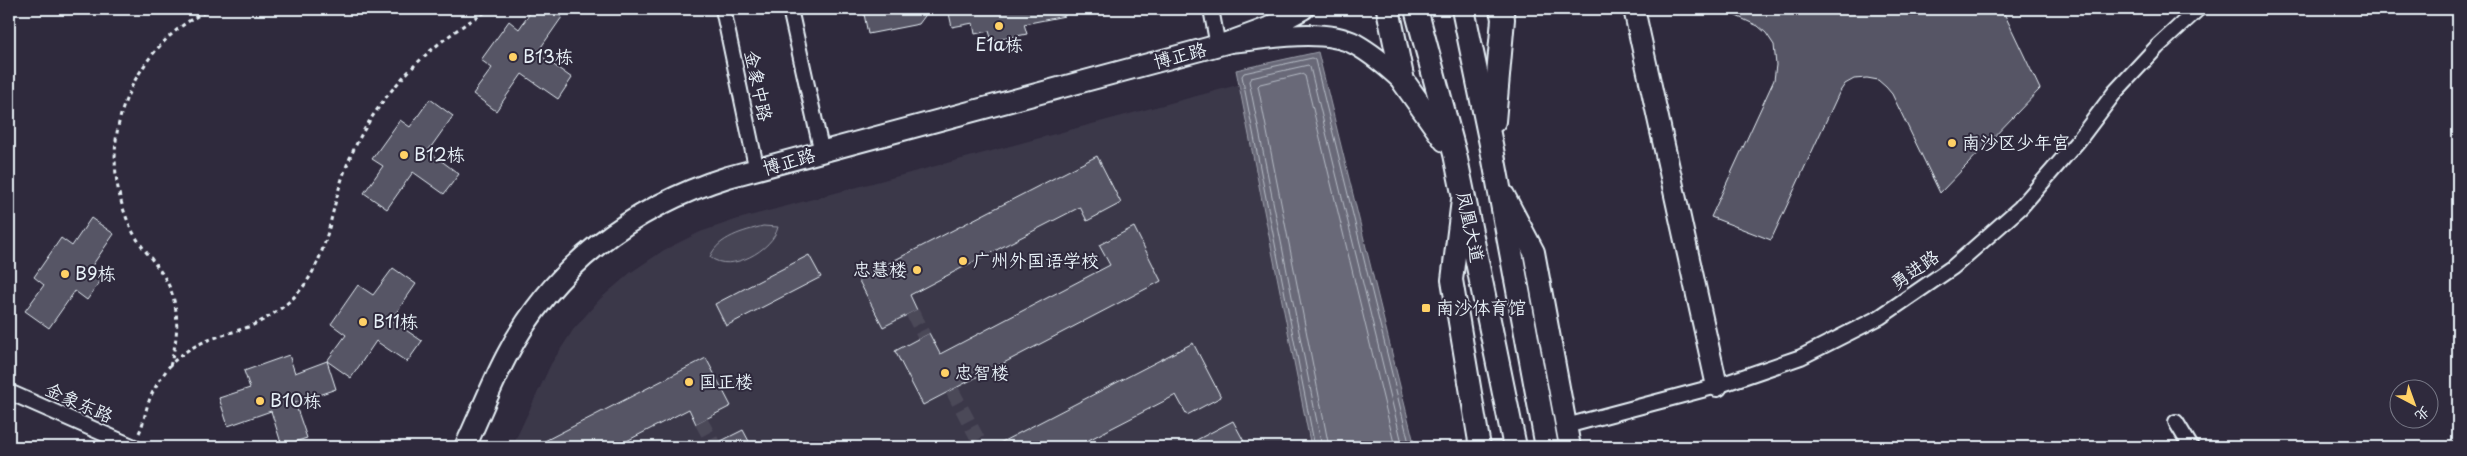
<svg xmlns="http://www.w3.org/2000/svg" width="2467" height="456" font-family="'Playpen Sans','LXGW WenKai TC',sans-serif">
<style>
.built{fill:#3b3749}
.green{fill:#464455;stroke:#979aa6}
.water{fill:#696978;stroke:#9c9fab}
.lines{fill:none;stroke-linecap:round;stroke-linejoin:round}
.shore{stroke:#b5bbc5;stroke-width:1}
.building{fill:#575565;stroke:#e8f1f8}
.street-tunnel{stroke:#4b4859;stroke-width:14;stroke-dasharray:14 7;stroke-linecap:butt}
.street-casing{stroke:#e8f1f8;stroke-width:18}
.secondary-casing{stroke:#e8f1f8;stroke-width:24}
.primary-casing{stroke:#e8f1f8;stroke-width:26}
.path{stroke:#e8f1f8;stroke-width:3;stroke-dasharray:4 4;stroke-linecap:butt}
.street{stroke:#2f2a3d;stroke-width:14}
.secondary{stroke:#2f2a3d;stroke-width:20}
.primary{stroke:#2f2a3d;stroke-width:22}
.poi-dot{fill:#ffd166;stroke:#2f2a3d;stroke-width:2}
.labels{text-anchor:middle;stroke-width:4;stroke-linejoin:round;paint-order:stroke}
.poi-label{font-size:18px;fill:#e8f1f8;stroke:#2f2a3d;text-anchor:start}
.street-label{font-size:18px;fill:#e8f1f8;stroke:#2f2a3d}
</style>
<rect width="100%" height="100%" fill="#2f2a3d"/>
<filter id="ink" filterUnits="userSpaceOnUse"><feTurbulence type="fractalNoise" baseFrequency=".02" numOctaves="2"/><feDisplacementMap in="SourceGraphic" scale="10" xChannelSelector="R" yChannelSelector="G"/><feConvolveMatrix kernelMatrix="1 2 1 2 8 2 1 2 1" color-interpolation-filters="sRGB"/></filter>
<g filter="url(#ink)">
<path class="built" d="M1241 84 1320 447H512L551 364 573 330 600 299 630 273 664 250 700 232 738 219Z"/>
<path class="green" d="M763 226 778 227C773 250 730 274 710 257 718 237 744 231 763 226Z"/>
<path class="water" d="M1318 52 1415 447H1311L1236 70Z"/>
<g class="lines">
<g class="shore">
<path d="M1315 447 1242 76 1244 73 1312 58 1315 60 1410 447"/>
<path d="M1322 447 1249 81 1251 78 1308 65 1310 67 1403 447"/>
<path d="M1329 447 1258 86 1260 84 1302 74 1305 76 1395 447"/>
</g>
</g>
<g class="building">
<path d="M533 9H550L562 17 537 53 572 78 558 99 522 74 496 111 473 94 492 68 481 60 509 21 519 29Z"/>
<path d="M863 9H930L919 24 868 34Z"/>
<path d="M948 9H1065V16L1024 24 1027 34 992 41 989 31 975 34 973 23 952 27Z"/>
<path d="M1721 9H2002L2040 89 1940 193 1892 94 1886 87 1878 80 1867 78 1854 79 1845 84 1839 93 1771 240 1711 217 1774 80 1776 65 1774 45 1766 33 1758 26Z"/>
<path d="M430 99 453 116 428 151 459 174 444 194 413 172 387 209 364 193 383 166 372 159 400 120 410 127Z"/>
<path d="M1097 156 1121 203 1087 221 1080 207 975 261 910 295 917 310 883 327 858 279Z"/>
<path d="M91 218 114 234 89 270 102 279 87 300 75 291 49 328 25 311 44 285 34 277 61 238 72 246Z"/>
<path d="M1134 227 1161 281 923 405 895 351 929 333 940 354 1110 265 1099 245Z"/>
<path d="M809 255 821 277 726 326 715 304Z"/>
<path d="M393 268 416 284 391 320 422 341 407 362 376 341 351 378 327 361 346 335 331 324 358 285 373 295Z"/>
<path d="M1193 343 1221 397 1187 415 1176 395 1075 447H992Z"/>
<path d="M289 355 295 373 327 361 336 389 295 403 307 438 282 446 271 411 228 426 219 398 250 388 244 371Z"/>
<path d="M706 358 731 406 696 424 689 409 615 447H533Z"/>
<path d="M1233 421 1247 447H1183Z"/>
<path d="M743 430 752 447H709Z"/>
</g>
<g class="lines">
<g class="street-tunnel">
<path d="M912 312 924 336"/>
<path d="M952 390 982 447"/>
<path d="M701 421 714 445"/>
</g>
<g class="street-casing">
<g id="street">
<path d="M723 9 757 171"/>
<path d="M790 9 822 153"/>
<path d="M1211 9 1218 46"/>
<path d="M9 392 134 447"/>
<path d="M2176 422 2191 447"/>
<path d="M1566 426 1717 386 1801 357 1880 317 1953 267 2020 208 2078 141 2115 92 2157 47 2198 9"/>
</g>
</g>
<g class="secondary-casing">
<g id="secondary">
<path d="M1303 9 1268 28 1230 42C1266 39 1322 27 1355 44 1373 54 1388 67 1403 81"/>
<path d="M1634 9 1717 386"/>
<path d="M1504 195 1534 252 1570 447"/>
<path d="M1462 200 1452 280 1480 447"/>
<path d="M465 447C479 417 491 386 506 357 552 267 632 207 728 177L1230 42"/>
</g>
</g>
<g class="primary-casing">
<g id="primary">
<path d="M1388 9 1403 81 1445 140"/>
<path d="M1416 9 1455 154 1515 447"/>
<path d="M1463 9 1491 144 1547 447"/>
<path d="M1494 121 1503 19 1501 9"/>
</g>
</g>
<g class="path">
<path d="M170 366C179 335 181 303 163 275 152 258 137 243 129 224 107 173 111 115 142 69 158 44 185 18 214 9"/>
<path d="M139 433C144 423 145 412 149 401 153 389 161 378 168 368 190 341 220 337 251 326 267 319 285 307 297 294 326 262 329 221 341 182 364 108 424 45 491 9"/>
</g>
<use href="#street" class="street"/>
<use href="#secondary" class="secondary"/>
<use href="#primary" class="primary"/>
</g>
</g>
<g class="poi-dot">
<circle cx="999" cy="26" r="5"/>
<circle cx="513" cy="57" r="5"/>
<circle cx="1952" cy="143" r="5"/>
<circle cx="404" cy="155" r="5"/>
<circle cx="963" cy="261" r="5"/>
<circle cx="917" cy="270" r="5"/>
<circle cx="65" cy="274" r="5"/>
<rect x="1421" y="303" width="10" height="10" rx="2.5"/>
<circle cx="363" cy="322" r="5"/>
<circle cx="945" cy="373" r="5"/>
<circle cx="689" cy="382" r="5"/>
<circle cx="260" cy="401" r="5"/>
</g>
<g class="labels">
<g class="poi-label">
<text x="999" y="51" text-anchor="middle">E1a栋</text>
<text x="523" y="63">B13栋</text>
<text x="1962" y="149">南沙区少年宫</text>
<text x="414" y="161">B12栋</text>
<text x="973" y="267">广州外国语学校</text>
<text x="907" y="276" text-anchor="end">忠慧楼</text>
<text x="75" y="280">B9栋</text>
<text x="1436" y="314">南沙体育馆</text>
<text x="373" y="328">B11栋</text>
<text x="955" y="379">忠智楼</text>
<text x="699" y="388">国正楼</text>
<text x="270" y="407">B10栋</text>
</g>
<g class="street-label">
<text transform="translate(1180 56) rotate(-15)" y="6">博正路</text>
<text transform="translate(758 86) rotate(78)" y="6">金象中路</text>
<text transform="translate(789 162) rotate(-16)" y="6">博正路</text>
<text transform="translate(1470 227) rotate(78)" y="6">凤凰大道</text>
<text transform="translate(1915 270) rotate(-35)" y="6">勇进路</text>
<text transform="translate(79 403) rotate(24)" y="6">金象东路</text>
</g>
</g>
<rect width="2467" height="456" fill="none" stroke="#2f2a3d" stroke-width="30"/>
<rect x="15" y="15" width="2437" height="426" fill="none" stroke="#e8f1f8" stroke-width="2" filter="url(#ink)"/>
<g transform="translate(2414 404) rotate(139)"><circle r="24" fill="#2f2a3d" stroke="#797a88"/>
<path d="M0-4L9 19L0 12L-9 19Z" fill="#ffd166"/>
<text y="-8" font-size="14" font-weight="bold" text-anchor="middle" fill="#e8f1f8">北</text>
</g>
</svg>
